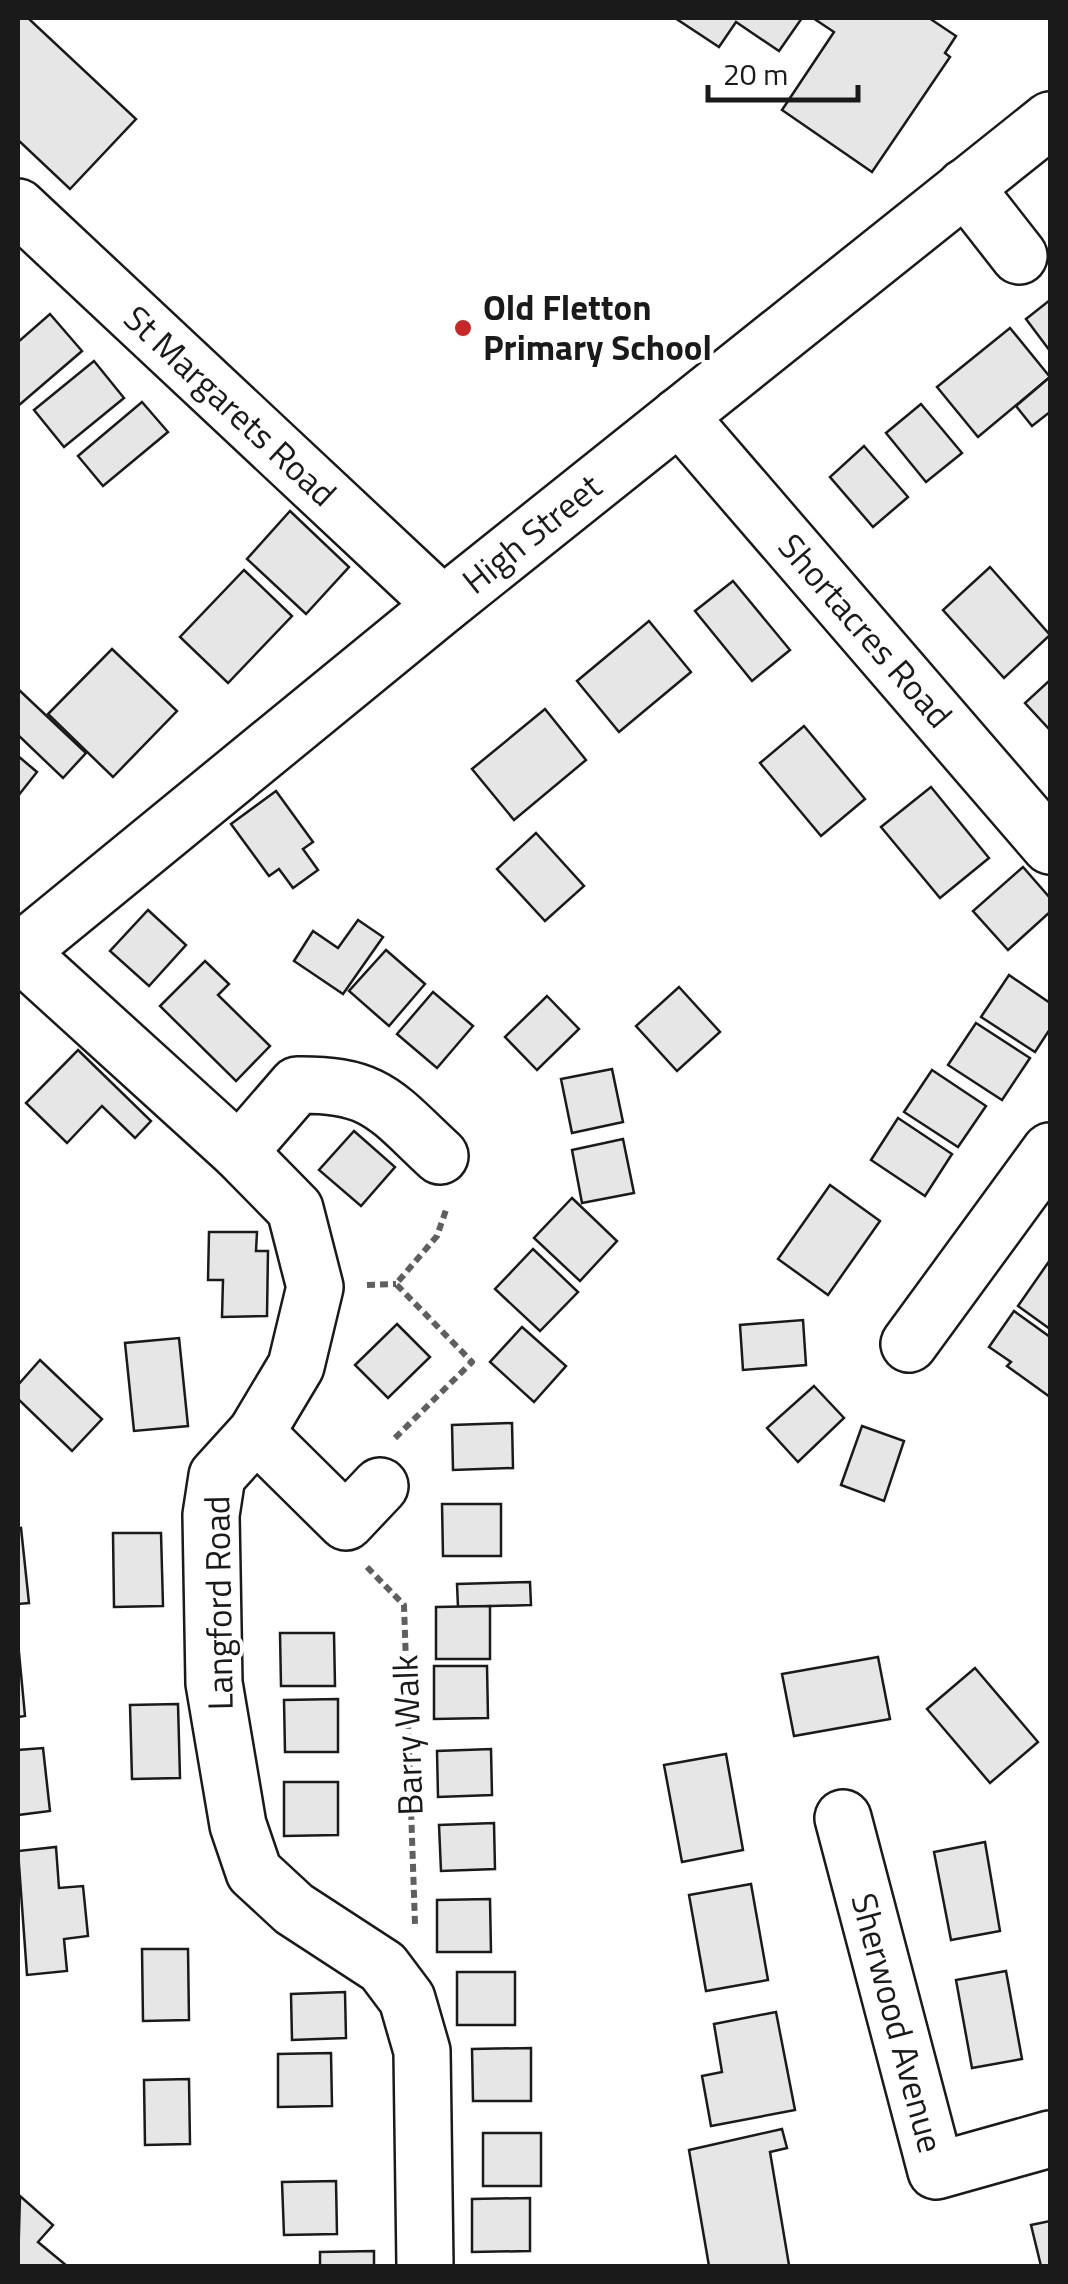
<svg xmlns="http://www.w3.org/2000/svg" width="1068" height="2284" font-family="'Titillium Web',sans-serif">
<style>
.building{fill:#e6e6e6;stroke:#1a1a1a;stroke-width:2.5}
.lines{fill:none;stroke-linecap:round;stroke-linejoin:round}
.minor-casing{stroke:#1a1a1a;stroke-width:60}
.major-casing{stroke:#1a1a1a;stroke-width:60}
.path{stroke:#5f5f5f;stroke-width:6;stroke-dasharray:8 5;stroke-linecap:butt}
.minor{stroke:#fff;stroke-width:55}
.major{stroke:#fff;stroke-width:55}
.poi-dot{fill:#c62828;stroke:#fff;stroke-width:4}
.labels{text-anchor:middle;stroke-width:8;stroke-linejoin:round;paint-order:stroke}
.poi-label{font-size:35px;font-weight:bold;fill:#1a1a1a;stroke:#fff;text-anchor:start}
.street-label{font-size:35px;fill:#1a1a1a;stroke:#fff}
</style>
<rect width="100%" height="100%" fill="#fff"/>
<g class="building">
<path d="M18 18H28L136 119 70 189 18 140Z"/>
<path d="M675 18H802L779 51 736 22 719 47Z"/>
<path d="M813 18H929L956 36 945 53 950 57 872 172 782 110 834 32Z"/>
<path d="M1050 300V351L1026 319Z"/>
<path d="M50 314 82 351 18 406V342Z"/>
<path d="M1010 328 1050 377 978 437 937 387Z"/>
<path d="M94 361 124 398 64 447 34 410Z"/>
<path d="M1050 377V412L1032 426 1016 406Z"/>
<path d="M142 402 168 432 103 486 78 456Z"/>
<path d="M921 404 962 453 926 482 886 433Z"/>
<path d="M864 446 908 497 873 527 830 477Z"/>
<path d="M290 511 349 567 306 614 247 559Z"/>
<path d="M990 567 1050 635 1004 678 943 610Z"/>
<path d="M244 570 292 616 228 683 180 637Z"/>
<path d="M733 581 790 650 752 681 695 611Z"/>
<path d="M649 621 691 672 619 732 577 681Z"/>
<path d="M112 649 177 711 113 777 48 714Z"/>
<path d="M1050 680V730L1025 703Z"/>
<path d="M18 689 86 753 63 778 18 735Z"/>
<path d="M545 709 586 760 514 820 472 769Z"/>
<path d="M804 726 865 799 821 836 760 763Z"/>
<path d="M18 756 37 772 18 796Z"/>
<path d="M931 787 989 858 940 898 881 827Z"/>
<path d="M276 791 313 842 303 849 318 870 293 888 279 869 269 876 231 824Z"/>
<path d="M536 833 584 886 545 921 497 869Z"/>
<path d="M1023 867 1050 898V912L1008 950 973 911Z"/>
<path d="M148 910 186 945 149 986 110 951Z"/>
<path d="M358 920 383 937 343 994 294 961 313 931 338 948Z"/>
<path d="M386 950 425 984 389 1026 349 991Z"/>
<path d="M205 961 229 984 218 995 270 1046 236 1081 160 1006Z"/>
<path d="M1009 975 1050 1003V1029L1035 1052 981 1017Z"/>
<path d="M679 987 720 1032 677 1071 636 1026Z"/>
<path d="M433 992 473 1026 437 1068 397 1034Z"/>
<path d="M547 996 579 1029 537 1070 505 1037Z"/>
<path d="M976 1023 1030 1058 1002 1100 948 1065Z"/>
<path d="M78 1050 151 1121 135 1138 102 1106 67 1143 26 1103Z"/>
<path d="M612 1069 623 1122 572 1133 561 1079Z"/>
<path d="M932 1070 986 1106 958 1147 904 1112Z"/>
<path d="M898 1118 952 1154 925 1196 871 1160Z"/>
<path d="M354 1131 395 1167 361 1206 319 1170Z"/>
<path d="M623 1139 634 1193 582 1203 572 1150Z"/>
<path d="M830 1185 880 1221 828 1295 778 1259Z"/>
<path d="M572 1198 617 1241 580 1281 534 1238Z"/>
<path d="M209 1232H257L256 1251H268L267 1316 222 1317 223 1280H208Z"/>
<path d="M533 1249 578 1292 540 1331 495 1289Z"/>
<path d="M1050 1260V1329L1018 1306Z"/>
<path d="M1014 1311 1050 1337V1397L1007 1366 1011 1362 989 1347Z"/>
<path d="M803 1320 806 1365 743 1370 740 1325Z"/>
<path d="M397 1324 430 1357 388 1398 355 1365Z"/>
<path d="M522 1327 566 1366 534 1402 490 1362Z"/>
<path d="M179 1338 188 1426 134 1431 125 1343Z"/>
<path d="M40 1360 102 1419 72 1451 18 1399V1385Z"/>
<path d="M814 1386 844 1418 798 1462 767 1428Z"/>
<path d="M512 1423 513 1468 453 1470 452 1425Z"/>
<path d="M862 1426 904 1441 884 1501 841 1485Z"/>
<path d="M442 1504H501V1556H443Z"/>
<path d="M21 1528 29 1603 18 1604V1529Z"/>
<path d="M113 1533H161L163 1606 114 1607Z"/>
<path d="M530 1582 531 1605 458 1607 457 1584Z"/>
<path d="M490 1606V1659H436V1607Z"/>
<path d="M280 1633H334L335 1686H281Z"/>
<path d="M18 1642 25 1716 18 1717Z"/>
<path d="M878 1657 890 1719 794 1736 782 1674Z"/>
<path d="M434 1666H487L488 1718 434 1719Z"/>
<path d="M975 1668 1038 1742 990 1783 927 1709Z"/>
<path d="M338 1699V1752H285L284 1700Z"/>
<path d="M178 1704 180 1778 132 1779 130 1705Z"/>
<path d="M43 1748 50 1811 18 1815V1750Z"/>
<path d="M491 1749 492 1795 438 1797 437 1751Z"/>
<path d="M726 1754 743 1850 682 1862 664 1765Z"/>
<path d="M284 1782H338V1835L284 1836Z"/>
<path d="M494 1823 495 1869 441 1871 439 1825Z"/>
<path d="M985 1842 1000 1931 951 1940 934 1852Z"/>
<path d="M56 1847 59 1888 83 1886 88 1936 64 1939 67 1971 27 1975 18 1851Z"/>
<path d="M751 1884 768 1980 706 1991 689 1895Z"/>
<path d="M490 1899 491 1952H437V1900Z"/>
<path d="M142 1949H188L189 2020 143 2021Z"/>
<path d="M1006 1971 1022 2059 972 2068 956 1980Z"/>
<rect x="457" y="1972" width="58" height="53"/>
<path d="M345 1992 346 2038 292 2040 291 1994Z"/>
<path d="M776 2012 795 2110 711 2126 702 2076 722 2072 714 2024Z"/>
<path d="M531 2048V2101H473L472 2049Z"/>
<path d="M331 2053 332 2106 278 2107V2054Z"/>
<path d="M189 2079 190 2144 145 2145 144 2080Z"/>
<path d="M782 2129 787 2148 770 2152 789 2265 709 2266 689 2150Z"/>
<rect x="483" y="2133" width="58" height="53"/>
<path d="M336 2181 337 2234 284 2235 282 2182Z"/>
<path d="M20 2196 53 2225 38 2242 67 2266H18Z"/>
<path d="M530 2198V2251L472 2252V2199Z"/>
<path d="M1050 2221V2266H1041L1031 2225Z"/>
<path d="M374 2251V2266H320V2252Z"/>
</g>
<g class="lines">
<g class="minor-casing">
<g id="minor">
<path d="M965 187 1019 256"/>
<path d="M18 207 443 605"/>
<path d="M679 416 1050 846"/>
<path d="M19 952 239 1152 295 1209 315 1287 296 1366 256 1433 217 1476 211 1515 214 1683 238 1825 254 1872 294 1909 383 1967 407 1999 422 2051 425 2266"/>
<path d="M239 1152 297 1085C376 1084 386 1106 440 1156"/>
<path d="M909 1344 1050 1151"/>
<path d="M256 1433 346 1522 380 1486"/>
<path d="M843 1818 936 2171 1050 2139"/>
</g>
</g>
<g class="major-casing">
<path id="major" d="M18 953 443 605 1050 120"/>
</g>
<g class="path">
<path d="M367 1285 396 1284"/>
<path d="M395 1438 472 1362 396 1284 437 1236 447 1207"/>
<path d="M367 1567 404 1605 415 1924"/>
</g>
<use href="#minor" class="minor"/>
<use href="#major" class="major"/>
</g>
<circle class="poi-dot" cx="463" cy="328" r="10"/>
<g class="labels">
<g class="poi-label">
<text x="483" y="320">Old Fletton<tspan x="483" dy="40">Primary School</tspan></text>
</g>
<g class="street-label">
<text transform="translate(230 406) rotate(43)" y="12">St Margarets Road</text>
<text transform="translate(532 534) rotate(-39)" y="12">High Street</text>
<text transform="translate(865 631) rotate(49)" y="12">Shortacres Road</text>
<text transform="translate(219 1603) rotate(-91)" y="12">Langford Road</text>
<text transform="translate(408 1735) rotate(-92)" y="12">Barry Walk</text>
<text transform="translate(897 2023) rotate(75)" y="12">Sherwood Avenue</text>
</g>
</g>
<rect width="1068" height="2284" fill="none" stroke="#1a1a1a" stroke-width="40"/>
<path d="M708 85v15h150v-15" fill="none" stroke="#1a1a1a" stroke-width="5"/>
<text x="723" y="85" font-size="30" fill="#1a1a1a" stroke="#ffffff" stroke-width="8" paint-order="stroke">20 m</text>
</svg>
